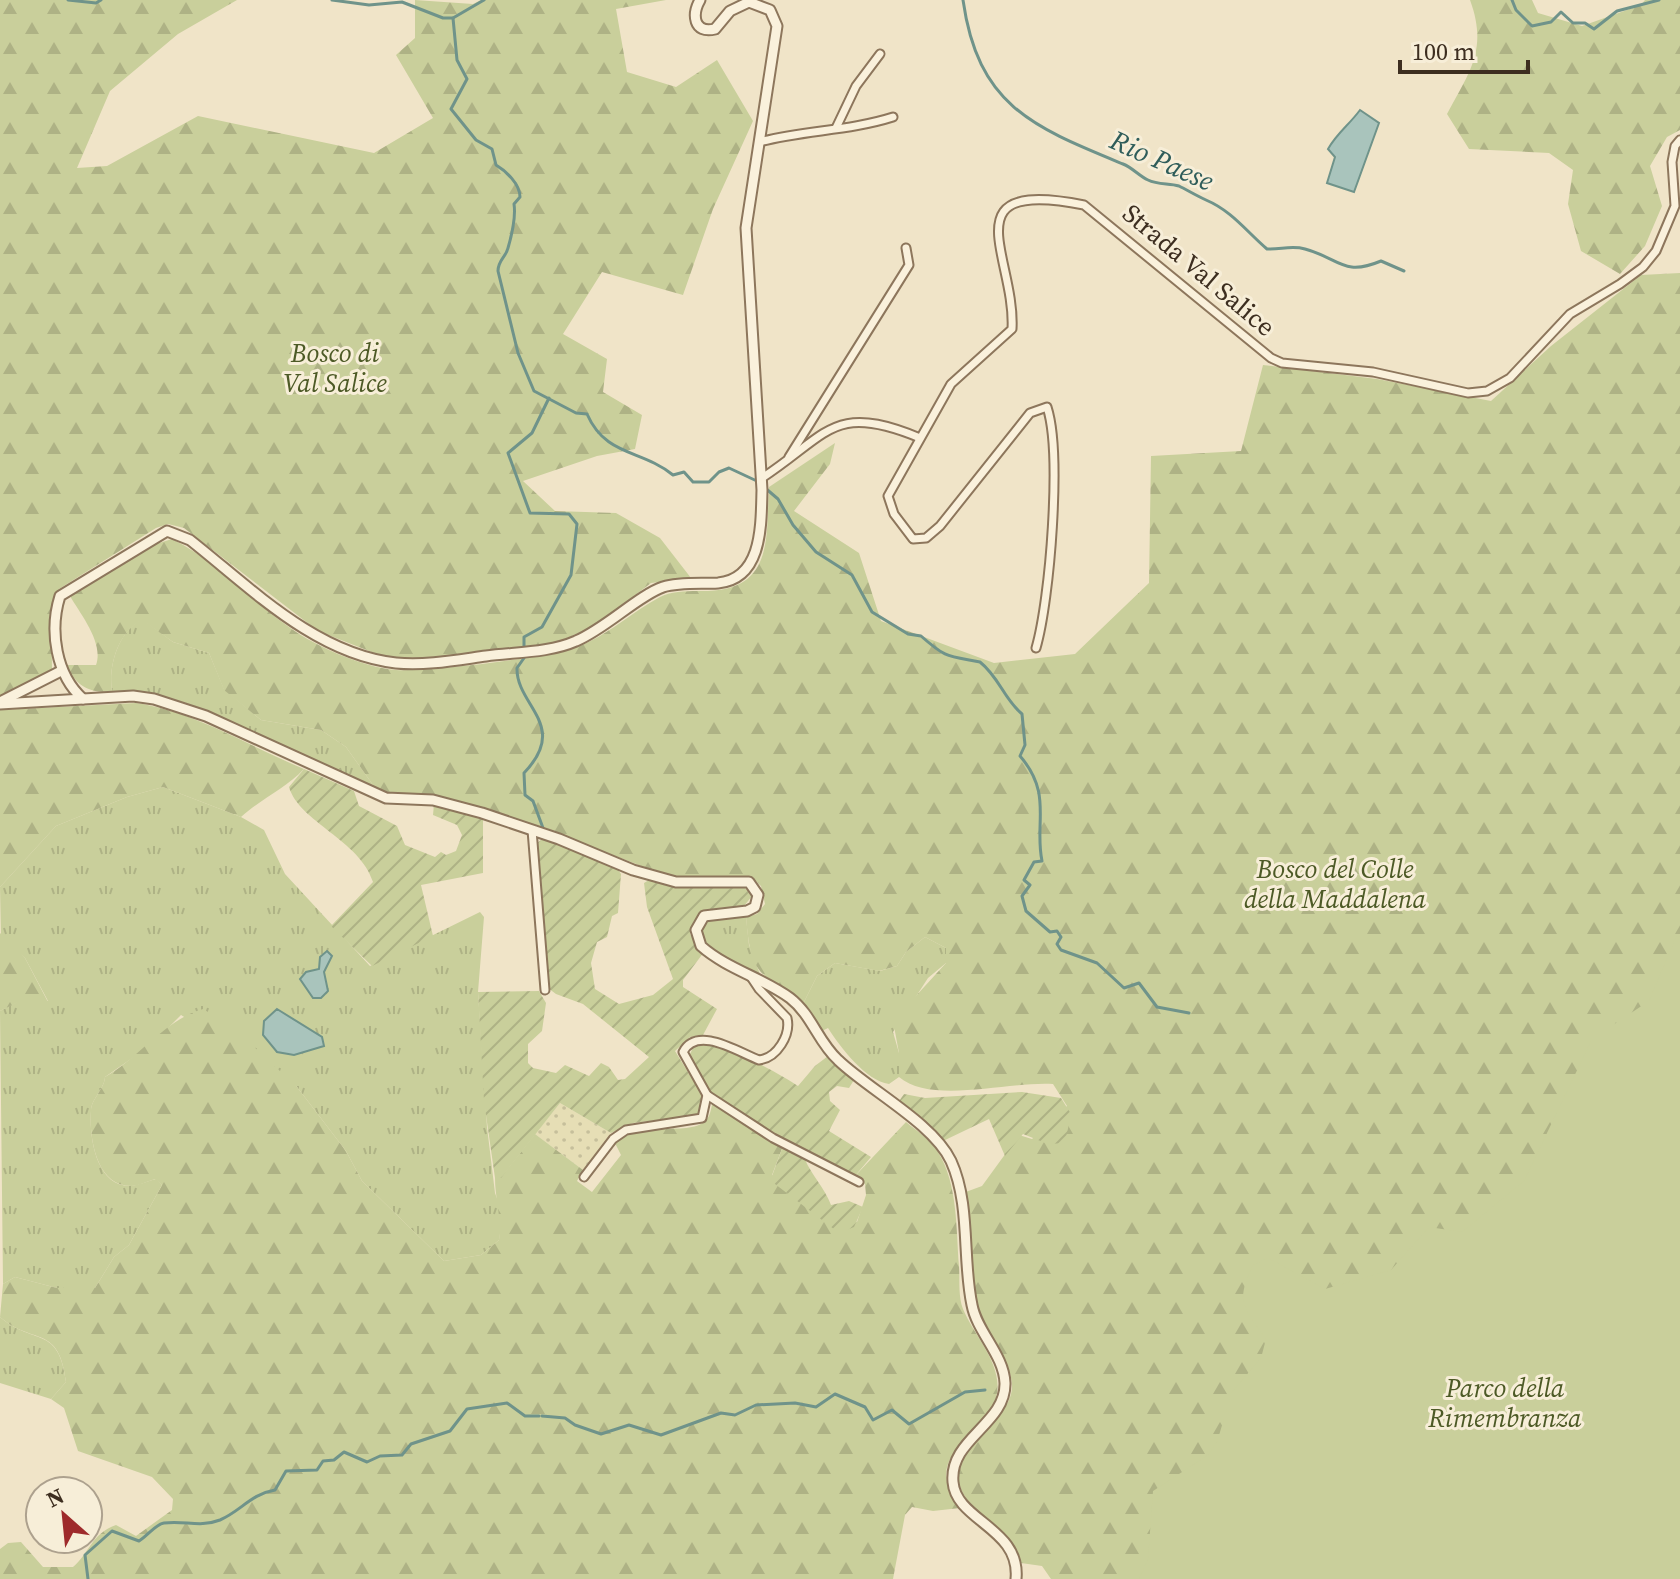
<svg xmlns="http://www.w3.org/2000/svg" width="1680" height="1579" font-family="'Source Serif 4',serif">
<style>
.farmland{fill:url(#farmland-dots)}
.grass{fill:url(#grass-tufts)}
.forest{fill:url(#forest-firs)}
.park{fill:#c9cf9b}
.garden{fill:url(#garden-furrows)}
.water{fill:#a9c4bc;stroke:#6f938a;stroke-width:2}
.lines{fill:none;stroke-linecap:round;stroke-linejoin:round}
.stream{stroke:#6f938a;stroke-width:3}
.minor-casing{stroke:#8d765c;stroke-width:11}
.tertiary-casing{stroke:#8d765c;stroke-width:13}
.minor{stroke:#faf1dc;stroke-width:7}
.tertiary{stroke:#faf1dc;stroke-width:9}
.labels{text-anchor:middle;stroke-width:6;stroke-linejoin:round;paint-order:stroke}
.street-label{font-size:26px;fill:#3d2e20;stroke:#f7eed8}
.park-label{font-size:26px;font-style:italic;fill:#4d5a26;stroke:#f7eed8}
.water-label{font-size:28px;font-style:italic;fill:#2f5d5a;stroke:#f7eed8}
</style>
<defs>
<pattern id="farmland-dots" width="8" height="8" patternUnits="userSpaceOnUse" patternTransform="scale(2)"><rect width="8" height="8" fill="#e6deb5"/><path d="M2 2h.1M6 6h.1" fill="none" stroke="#c6bf9b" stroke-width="1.8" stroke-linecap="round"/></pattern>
<pattern id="grass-tufts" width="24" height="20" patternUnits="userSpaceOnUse" patternTransform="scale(2)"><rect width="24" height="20" fill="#c9cf9b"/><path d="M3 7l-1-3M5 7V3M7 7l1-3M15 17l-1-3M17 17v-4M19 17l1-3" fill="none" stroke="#aeb285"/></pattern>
<pattern id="forest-firs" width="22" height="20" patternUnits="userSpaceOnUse" patternTransform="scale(2)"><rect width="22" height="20" fill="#c9cf9b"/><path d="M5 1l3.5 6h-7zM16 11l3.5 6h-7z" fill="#aeb285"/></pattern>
<pattern id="garden-furrows" width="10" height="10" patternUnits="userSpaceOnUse" patternTransform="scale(2)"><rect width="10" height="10" fill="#c9cf9b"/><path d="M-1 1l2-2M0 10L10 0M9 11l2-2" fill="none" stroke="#aeb285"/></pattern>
</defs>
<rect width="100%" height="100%" fill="#f0e4c8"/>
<path class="farmland" d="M560 1103 611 1133 583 1170 535 1134Z"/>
<g class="grass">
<path d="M142 619 173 642 209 653 224 689 261 720 321 730 346 747 378 792 202 709 155 694 112 692C108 666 118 632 142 619Z"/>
<path d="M163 787 241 817 264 830 285 874 370 966 480 912 484 917 478 992 487 1127 495 1193 503 1215 499 1240 481 1255 444 1261 362 1181 346 1151 297 1087 181 1015 151 1045 105 1077C104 1090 91 1099 91 1111 89 1137 96 1187 131 1186 139 1185 148 1181 156 1179L162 1185 129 1245 114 1257 95 1288H57L15 1277 3 1284 0 1011 27 997 48 1001 25 958 1 938 0 887 56 826 127 797Z"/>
<path d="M746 917 749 945 761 977 711 948 701 936C703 912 727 916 746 917Z"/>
<path d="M925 937 946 948V963L928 978 893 1032 899 1053V1077L889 1084C866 1081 840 1047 828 1028L822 1031 803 1004 817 976 835 963 880 971 897 966 906 952Z"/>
<path d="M0 1317C33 1346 59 1324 66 1382L51 1399 0 1383Z"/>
</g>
<g class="forest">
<path d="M0 0H237L178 34 110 91 77 168 107 166 198 116 374 153 433 118 396 55 415 38V0L473 4 481 0H666L616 9 627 72 676 87 717 60 753 121 713 209 683 295 602 272 563 334 607 359 603 392 642 415 635 449 597 456 523 481 555 511 616 513 660 538 691 578 651 583 596 625 554 644 418 660 387 658 318 631 184 528 168 524 156 528 59 589 51 608 52 669 0 696Z"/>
<path d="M1470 0H1532L1538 13 1582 26 1641 5 1645 0H1680V130L1667 137 1650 166 1662 206 1645 246 1620 274 1581 251 1568 204 1573 170 1549 153 1469 149 1447 114C1470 71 1488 49 1470 0Z"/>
<path d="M1680 273V1579H1051L1042 1566 1021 1563C1012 1528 959 1512 958 1475 957 1438 1009 1424 1012 1388 1013 1363 991 1342 982 1321 968 1291 968 1227 963 1193L982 1186 1019 1135 1032 1139 1067 1106 1053 1084C1010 1081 931 1105 899 1077V1053L893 1021 946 963V948L925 937 906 952 897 966 879 971 835 963 817 976 803 1004C759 971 751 977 746 917L757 914 765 904 761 886 752 877H670L566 837 378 792 346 747 321 730 261 720 224 690 209 653 173 642 142 620C118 632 108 666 112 692 89 693 76 686 66 665H96C104 643 81 615 70 596L156 544 172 539C224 564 265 618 315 643 337 655 371 668 396 670 429 672 546 658 577 647 607 636 632 612 660 597 673 590 694 591 708 591 774 589 766 536 769 487L835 443 830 464 794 511 859 553 881 621 994 663 1075 654 1149 583 1151 456 1241 451 1263 365 1377 379 1491 401 1551 346 1641 275Z"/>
<path d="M136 703C196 712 248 746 304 769 285 789 262 798 241 817L163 787 127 797 56 826 0 887V710Z"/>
<path d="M0 933 25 958 48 1002 27 998 0 1011Z"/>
<path d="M203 1009 233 1027 297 1087 346 1151 362 1181 444 1261 481 1255 499 1240C502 1217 495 1200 495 1178L501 1177 535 1134 583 1170 577 1181 592 1192 621 1155 615 1143C638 1117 691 1139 707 1119 711 1114 711 1107 713 1102L783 1146 772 1175 857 1222 866 1195 865 1184 855 1176 906 1122C917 1131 931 1140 938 1152 958 1184 956 1229 959 1266 960 1279 958 1296 963 1309 973 1334 1002 1363 997 1393 990 1437 916 1451 960 1508L933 1511 912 1507 905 1515 893 1579H0V1549L8 1543 21 1542 43 1567H73C89 1554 91 1534 116 1525L136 1536 172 1510 173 1499 152 1477 78 1451 64 1408 51 1399 66 1382C59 1323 33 1346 0 1317L3 1284 15 1277 57 1288H95L114 1257 129 1245 162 1185 155 1179C148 1181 139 1186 131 1186 96 1186 89 1137 91 1111 91 1099 104 1090 105 1077 140 1057 166 1019 203 1009Z"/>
</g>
<path class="park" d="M1680 936V1579H1139L1148 1559 1153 1491 1208 1455 1217 1442 1232 1392 1261 1358 1266 1339C1243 1306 1235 1303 1253 1265L1268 1258 1325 1289 1391 1270 1429 1227 1462 1232 1524 1181 1592 1039 1649 1001 1676 937Z"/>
<g class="garden">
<path d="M304 769 354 791 359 806 397 826 405 845 435 857 441 852 446 855 456 851 462 835 457 825 433 815 434 804 483 818V873L421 885 433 936 372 966 331 926 373 882C360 840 299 822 289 787Z"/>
<path d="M544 838 616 867 621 874 618 913 612 916 607 937 597 942 591 963 595 989 619 1004 653 995 673 979 647 907 644 883 649 880 688 888 744 887 752 896 744 906C720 908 693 906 690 934L704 952 683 980V987L717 1009 703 1035 690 1037 675 1051 702 1095 699 1115 633 1123 611 1133 560 1103 501 1178H495L484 1101 478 992 539 991 546 1003 542 1031 528 1044V1063L533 1068 556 1073 565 1065 589 1076 601 1063 609 1067 618 1080 625 1079 649 1057 583 1004 556 994 548 988 537 843Z"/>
<path d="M695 1044C719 1040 779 1073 798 1086L815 1066 828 1056 854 1080 849 1088 837 1086 829 1092 830 1101 840 1110 829 1131 871 1157 855 1176 766 1132 712 1094 688 1058Z"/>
<path d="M1022 1092 1061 1098 1071 1114 1065 1143 1048 1144 1023 1134 1005 1156 989 1119 943 1141 897 1104 904 1094 925 1098Z"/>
<path d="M783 1146 805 1158C807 1169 825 1188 831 1205L849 1201 863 1207 854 1227 839 1233 775 1184 772 1176Z"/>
</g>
<g class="water">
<path d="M1360 110 1379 123 1354 192 1327 183 1335 157 1328 149C1337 133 1349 125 1360 110Z"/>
<path d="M327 951 332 956 324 972 328 991 321 998H313L300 979 306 972 319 969 320 957Z"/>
<path d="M277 1009 322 1037 324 1046 294 1055 277 1052 263 1035 264 1021Z"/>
</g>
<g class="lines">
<g class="stream">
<path d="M68 0 96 3 101 0"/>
<path d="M332 0 369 5 402 2 443 18H453L484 0"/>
<path d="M963 0C978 106 1033 127 1123 164 1133 168 1139 176 1148 180 1158 185 1169 183 1179 186 1187 190 1197 196 1206 200 1232 211 1247 232 1267 249 1280 250 1291 245 1305 249 1339 258 1343 277 1381 261L1404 271"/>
<path d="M1512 0 1516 10 1532 26 1551 22 1561 12 1573 23H1585L1594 29 1617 11 1659 0"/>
<path d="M453 18 457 60 467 79 451 109 476 140 492 149 496 165C506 171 520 184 520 197L514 204C516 217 512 234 508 248 506 257 498 260 498 271L518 353 534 391 576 413 587 414C606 457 641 449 673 475L684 472 693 482H709L719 472 729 468 759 482"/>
<path d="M764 487 778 499 793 525 816 552 852 575 872 612 908 634 921 636C947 659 948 656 980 662 999 677 1004 699 1022 714L1025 745 1020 756C1053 794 1034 823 1042 861L1034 862 1024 880 1030 885 1022 896 1026 911 1050 932 1057 931 1061 937 1057 944 1061 950 1097 963 1124 988 1139 983 1157 1007 1189 1013"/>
<path d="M543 828 533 801 525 795 524 773C570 725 516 706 517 668L524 658V637L542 627 571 575 577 524 569 514 530 513 508 453 532 433 549 398"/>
<path d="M542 1416 565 1418 575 1425 601 1434 629 1425 661 1435 721 1413 735 1415 756 1405 795 1403 816 1407 835 1394 865 1407 873 1420 892 1410 909 1424 965 1392 985 1390"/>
<path d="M88 1579 85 1555 112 1531 139 1541C147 1536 156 1524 164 1523 185 1520 199 1528 220 1520 241 1511 251 1494 275 1490L286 1471 317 1470 323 1461 334 1460 344 1452 367 1462 380 1456 402 1455 411 1444 450 1431 467 1409 507 1403 525 1416H539"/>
</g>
<g class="minor-casing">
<g id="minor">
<path d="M836 128 856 86 880 54"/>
<path d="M759 142C804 130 849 131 893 117"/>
<path d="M789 457 909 265 906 248"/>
<path d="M762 478C829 434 833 402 920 438"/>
<path d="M1036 648C1050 600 1062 453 1047 407L1030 413 940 526 926 538 913 539 894 514 888 496 951 384 1012 329C1016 257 948 178 1084 205L1271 358 1282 363 1373 372 1468 393 1487 391 1510 378 1570 314 1620 284 1643 267 1656 251 1675 206 1672 162 1675 146 1680 140"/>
<path d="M532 830 545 990"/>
<path d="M707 1095 773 1138 859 1182"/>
<path d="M584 1177 613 1139 626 1130 702 1118 707 1095 683 1052C697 1025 738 1052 759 1060 777 1058 791 1035 787 1018L759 989 751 977"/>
</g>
</g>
<g class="tertiary-casing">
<g id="tertiary">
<path d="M83 699C56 675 49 631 60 596L167 531 190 540C251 588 315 654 396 663 425 666 457 660 486 656 515 652 549 653 576 641 605 629 639 595 663 587 680 582 700 584 718 583 763 579 761 524 762 490L746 228 777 26 770 10 749 2 730 11 715 29C693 34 692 14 700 0"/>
<path d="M0 702 61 671"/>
<path d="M0 704 133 696 154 699 206 716 386 798 433 800 482 813 559 839 633 870 676 882H749L758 895 755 907 747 911 704 916 696 930 701 946C727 969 763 978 790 998 812 1015 818 1042 838 1060 869 1090 933 1123 951 1161 971 1205 962 1259 972 1305 977 1332 1004 1355 1005 1383 1006 1424 949 1439 953 1482 956 1521 1021 1528 1016 1579"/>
</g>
</g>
<use href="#minor" class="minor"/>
<use href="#tertiary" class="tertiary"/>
</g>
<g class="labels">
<g class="street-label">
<text transform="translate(1199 270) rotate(40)" y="9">Strada Val Salice</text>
</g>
<g class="park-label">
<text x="335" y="362">Bosco di<tspan x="335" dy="30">Val Salice</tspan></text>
<text x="1335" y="878">Bosco del Colle<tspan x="1335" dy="30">della Maddalena</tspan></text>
<text x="1505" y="1397">Parco della<tspan x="1505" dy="30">Rimembranza</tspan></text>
</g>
<g class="water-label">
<text transform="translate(1162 160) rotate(24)" y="10">Rio Paese</text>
</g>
</g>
<g transform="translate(64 1515) rotate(333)"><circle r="38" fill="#f7eed8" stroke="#ada18e" stroke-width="2"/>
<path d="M0-6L14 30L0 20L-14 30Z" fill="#9e2a2b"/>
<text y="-12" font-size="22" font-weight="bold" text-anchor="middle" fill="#3d2e20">N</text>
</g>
<path d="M1400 60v12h128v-12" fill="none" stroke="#3d2e20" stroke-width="4"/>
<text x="1412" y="60" font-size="24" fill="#3d2e20" stroke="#f7eed8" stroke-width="6" paint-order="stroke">100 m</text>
</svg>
